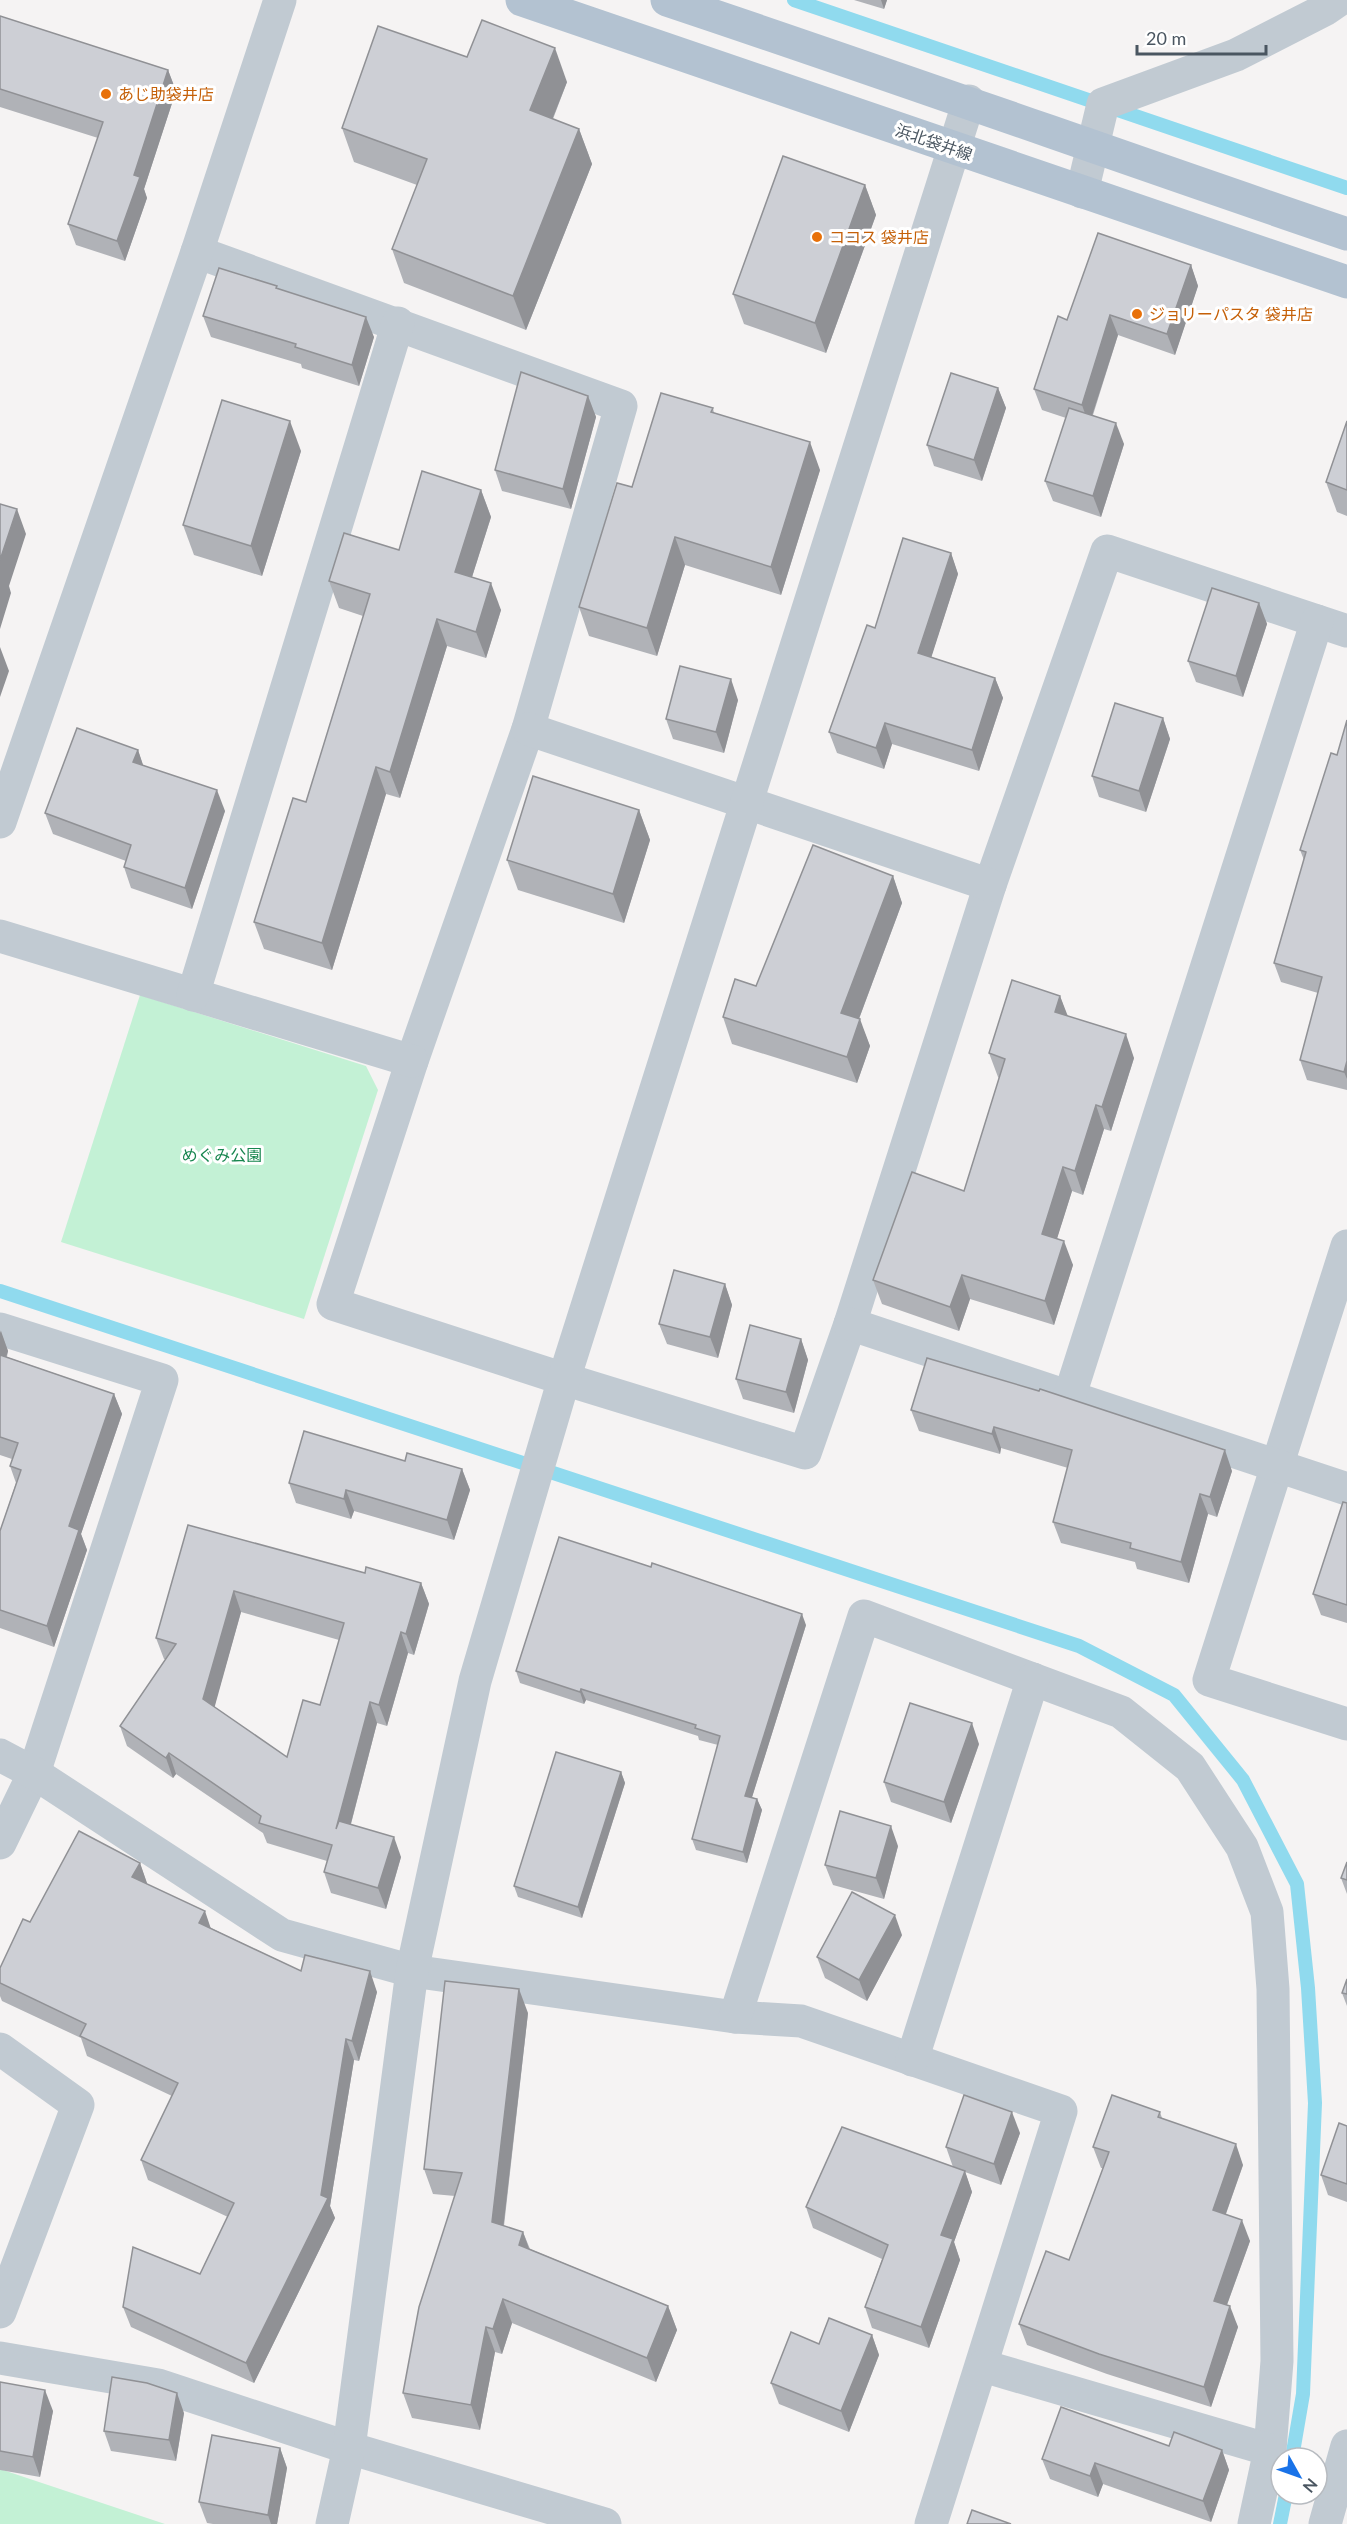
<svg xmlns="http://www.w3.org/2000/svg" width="1347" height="2524" font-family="Lato,'Noto Sans JP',sans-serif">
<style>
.green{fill:#c3f1d5}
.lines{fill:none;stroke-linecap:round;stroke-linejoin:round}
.stream{stroke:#90daee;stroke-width:14}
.minor{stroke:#c1cad2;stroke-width:33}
.major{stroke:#b3c2d1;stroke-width:33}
.wall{fill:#b0b2b7;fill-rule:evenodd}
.shaded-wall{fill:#909195}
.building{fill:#cdcfd5;stroke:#909195;stroke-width:1.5;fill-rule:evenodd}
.food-dot{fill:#e8710a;stroke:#fff;stroke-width:2}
.labels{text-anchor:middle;stroke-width:6;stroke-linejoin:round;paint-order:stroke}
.food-label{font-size:16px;fill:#c56008;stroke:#fff;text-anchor:start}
.street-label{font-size:16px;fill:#4a5661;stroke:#fff}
.park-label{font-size:16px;fill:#17864f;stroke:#fff}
</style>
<rect width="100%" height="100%" fill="#f5f3f3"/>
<g class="green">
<path d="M140 995 366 1066 378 1090 304 1319 61 1242Z"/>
<path d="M0 2469 165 2524H0Z"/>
</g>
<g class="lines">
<g class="stream">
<path d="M794 0 1347 188"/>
<path d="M0 1291 1079 1646 1174 1695 1243 1780 1297 1884 1308 1988 1315 2103 1303 2394 1292 2458"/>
<path d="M1280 2524 1286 2494"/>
</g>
<g class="minor">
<path d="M1082 192 1103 104 1236 55 1326 9 1339 0"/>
<path d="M197 252 621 406 528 729 412 1061 333 1304 564 1379 805 1453 850 1324 990 885 1107 551 1347 631"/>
<path d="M528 729 990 885"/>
<path d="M0 822 197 252 280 0"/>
<path d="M0 936 412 1061"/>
<path d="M193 995 398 323"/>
<path d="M1347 1246 1209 1680 1347 1724"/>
<path d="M850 1324 1347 1489"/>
<path d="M0 1329 162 1380 34 1773 0 1843"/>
<path d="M1069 1398 1317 621"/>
<path d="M0 1755 34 1773 282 1935 412 1971 735 2017 801 2021 1061 2111 931 2524"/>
<path d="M735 2017 864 1616 1121 1712 1190 1767 1242 1847 1267 1912 1273 1989 1277 2361 1270 2450"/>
<path d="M0 2049 78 2105 0 2312"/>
<path d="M912 2060 1033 1679"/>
<path d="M0 2358 158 2385 349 2448 605 2524"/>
<path d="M983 2366 1270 2450 1254 2524"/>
<path d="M332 2524 349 2448 412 1971 475 1681 564 1379 969 101"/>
<path d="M1325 2524 1347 2446"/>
</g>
<g class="major">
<path d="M522 0 1347 282"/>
<path d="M667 0C895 76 1120 157 1347 234"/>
</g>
</g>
<g class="wall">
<path d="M854 0H887L884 9Z"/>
<path d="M0 16 168 70 176 91 144 189 147 198 125 261 76 245 68 224 98 138 0 107Z"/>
<path d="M467 57 567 82 553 119 579 129 592 164 526 330 404 283 392 249 417 185 354 162 342 128Z"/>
<path d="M865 185 876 215 826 353 744 324 733 294Z"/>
<path d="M1191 265 1198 286 1175 355 1118 335 1093 415 1124 444 1101 517 1053 501 1045 481 1066 418 1042 410 1034 389 1067 320Z"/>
<path d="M278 289 374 337 359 386 302 368 301 364 211 337 203 316Z"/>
<path d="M998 388 1006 408 982 481 934 466 927 445Z"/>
<path d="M588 396 596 417 571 509 502 491 495 470Z"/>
<path d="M713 408 714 413 820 470 781 595 685 565 657 656 589 636 579 607 632 487Z"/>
<path d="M1347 421V516L1337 512 1326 482Z"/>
<path d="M301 451 262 576 194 555 183 525Z"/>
<path d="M481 490 491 517 472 577 501 610 486 658 447 646 400 798 386 794 332 970 264 949 254 922 306 802 363 616 339 608 329 581 399 550Z"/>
<path d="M951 553 958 574 931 657 995 678 1003 698 979 771 892 744 884 769 837 753 829 732 875 628Z"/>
<path d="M1259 603 1267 624 1243 697 1196 682 1188 661Z"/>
<path d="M738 700 724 753 673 739 666 719Z"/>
<path d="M1163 718 1170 739 1146 812 1099 797 1092 776Z"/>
<path d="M1347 720V1090L1307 1080 1300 1060 1318 993 1281 982 1274 963 1304 860 1300 850 1337 755Z"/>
<path d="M138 750 143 765 225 811 192 909 131 888 124 867 126 861 53 834 45 813Z"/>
<path d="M639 810 650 840 624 923 518 890 507 860Z"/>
<path d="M893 876 902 903 859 1019 870 1046 857 1083 732 1044 723 1017 756 986Z"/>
<path d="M1060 996 1067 1016 1134 1058 1111 1131 1104 1129 1083 1195 1072 1191 1057 1238 1073 1265 1054 1325 970 1299 959 1331 882 1304 873 1280 964 1191 999 1078 998 1077 989 1053Z"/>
<path d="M725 1284 732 1305 718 1358 667 1344 659 1324Z"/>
<path d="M0 1330 8 1351 7 1357 114 1394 122 1414 81 1534 87 1550 54 1647 0 1628V1531L16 1483 10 1466 12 1459 0 1455Z"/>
<path d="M801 1339 808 1360 794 1413 743 1399 736 1379Z"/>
<path d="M911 1410 1232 1471 1217 1517 1208 1514 1189 1583 1137 1569 1135 1562 1061 1543 1053 1522 1068 1468 1001 1448 1000 1454 919 1431Z"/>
<path d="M462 1469 470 1490 454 1540 354 1511 351 1519 296 1503 289 1483Z"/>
<path d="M1347 1503V1623L1321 1615 1313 1594Z"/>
<path d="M188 1525 365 1573 421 1583 429 1604 414 1655 408 1653 387 1726 377 1723 351 1824 401 1857 386 1909 331 1893 324 1872 327 1861 267 1843 263 1833 176 1774 173 1778 127 1746 120 1726 166 1659H164L156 1638ZM241 1612 339 1640 320 1705 287 1757 214 1707Z"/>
<path d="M806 1625 752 1797 757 1799 762 1810 747 1863 696 1850 692 1839 718 1745 699 1740 698 1736 586 1700 584 1704 520 1683 516 1671Z"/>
<path d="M979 1744 951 1823 891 1802 884 1782Z"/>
<path d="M621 1772 625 1783 582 1918 518 1897 514 1886Z"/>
<path d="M898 1846 884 1899 833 1885 825 1865Z"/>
<path d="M1347 1862V1894L1341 1878Z"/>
<path d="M140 1863 147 1884 211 1928 301 1971 377 1992 359 2061 354 2060 330 2206 335 2218 254 2383 131 2327 123 2307 200 2274 228 2217 148 2180 141 2160 172 2096 87 2056 81 2038 2 2001 0 1996V1968L30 1922Z"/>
<path d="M902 1935 867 2001 825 1978 817 1957Z"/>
<path d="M1347 1979V2006L1342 1993Z"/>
<path d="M528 2013 504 2226 523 2232 530 2249 668 2306 677 2330 656 2382 512 2323 502 2354 495 2352 480 2430 412 2418 403 2393 455 2196 433 2194 424 2169Z"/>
<path d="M1160 2112 1162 2118 1243 2165 1226 2214 1250 2241 1227 2305 1238 2327 1211 2407 1107 2374 1027 2345 1019 2324 1069 2260 1103 2168H1101L1093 2147Z"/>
<path d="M1347 2126V2202L1328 2195 1321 2175Z"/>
<path d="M1020 2133 1001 2185 965 2172 972 2192 954 2242 960 2260 929 2348 872 2328 865 2307 882 2259 813 2228 806 2207 953 2167 946 2147Z"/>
<path d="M872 2335 879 2355 849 2432 779 2404 771 2383 819 2344Z"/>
<path d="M0 2382 53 2411 40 2477 0 2470Z"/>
<path d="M184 2413 176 2461 111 2451 104 2431Z"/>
<path d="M1169 2446 1222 2450 1229 2470 1211 2522 1103 2484 1098 2497 1050 2479 1042 2459Z"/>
<path d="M280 2448 287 2468 277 2524H213L207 2523 199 2502Z"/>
</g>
<g class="shaded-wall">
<path d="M881 0H887L884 9Z"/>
<path d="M555 48 567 82 542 145 530 110Z"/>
<path d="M168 70 176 91 144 189 147 198 125 261 117 241 134 175Z"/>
<path d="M579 129 592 164 526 330 513 296Z"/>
<path d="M865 185 876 215 826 353 815 323Z"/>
<path d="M1191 265 1198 286 1175 355 1167 334Z"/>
<path d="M1110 315 1118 335 1089 425 1082 405Z"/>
<path d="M366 317 374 337 359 386 352 365Z"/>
<path d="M998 388 1006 408 982 481 974 460Z"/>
<path d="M588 396 596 417 571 509 563 489Z"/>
<path d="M290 421 301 451 262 576 251 546Z"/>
<path d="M1116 423 1124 444 1101 517 1093 496Z"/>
<path d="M810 442 820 470 781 595 771 567Z"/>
<path d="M481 490 491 517 465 599 455 572Z"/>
<path d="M17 509 26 534 9 586 11 593 0 629V560Z"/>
<path d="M675 537 685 565 657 656 647 628Z"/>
<path d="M951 553 958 574 926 674 918 653Z"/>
<path d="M491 583 501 610 486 658 476 632Z"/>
<path d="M1259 603 1267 624 1243 697 1236 676Z"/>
<path d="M437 619 447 646 400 798 390 772Z"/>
<path d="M0 647 9 671 0 697Z"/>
<path d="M995 678 1003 698 979 771 972 750Z"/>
<path d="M731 679 738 700 724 753 716 732Z"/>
<path d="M1163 718 1170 739 1146 812 1139 791Z"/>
<path d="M885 723 892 744 884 769 876 748Z"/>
<path d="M138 750 145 771 133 762Z"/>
<path d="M376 767 386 794 332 970 322 943Z"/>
<path d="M217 790 225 811 192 909 185 888Z"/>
<path d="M639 810 650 840 624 923 613 894Z"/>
<path d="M893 876 902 903 851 1040 841 1013Z"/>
<path d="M1060 996 1069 1019 1055 1012Z"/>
<path d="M860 1019 870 1046 857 1083 847 1057Z"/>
<path d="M1126 1034 1134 1058 1111 1131 1102 1107Z"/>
<path d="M1347 1061V1079L1344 1072Z"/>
<path d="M1096 1105 1104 1129 1083 1195 1075 1171Z"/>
<path d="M1063 1167 1072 1191 1051 1258 1042 1234Z"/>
<path d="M1064 1241 1073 1265 1054 1325 1045 1301Z"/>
<path d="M962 1275 970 1299 959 1331 950 1307Z"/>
<path d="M725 1284 732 1305 718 1358 710 1337Z"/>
<path d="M1 1331 8 1351 1 1373 0 1370V1333Z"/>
<path d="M801 1339 808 1360 794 1413 786 1392Z"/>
<path d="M114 1394 122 1414 81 1534 87 1550 54 1647 47 1626 69 1526Z"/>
<path d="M994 1427 1001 1448 1000 1454 992 1434Z"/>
<path d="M1225 1450 1232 1471 1217 1517 1210 1497Z"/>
<path d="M462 1469 470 1490 454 1540 447 1520Z"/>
<path d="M346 1490 354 1511 351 1519 344 1499Z"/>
<path d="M1200 1494 1208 1514 1189 1583 1181 1562Z"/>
<path d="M421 1583 429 1604 414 1655 406 1634Z"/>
<path d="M234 1591 241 1612 211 1720 203 1699Z"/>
<path d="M802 1614 806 1625 749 1807 745 1796Z"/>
<path d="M401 1632 408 1653 387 1726 379 1705Z"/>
<path d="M581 1689 586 1700 584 1704 580 1692Z"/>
<path d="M370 1702 377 1723 344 1850 336 1829Z"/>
<path d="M972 1723 979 1744 951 1823 944 1802Z"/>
<path d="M169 1753 176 1774 173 1778 166 1758Z"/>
<path d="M621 1772 625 1783 582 1918 578 1907Z"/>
<path d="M757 1799 762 1810 747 1863 743 1852Z"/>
<path d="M891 1826 898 1846 884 1899 876 1878Z"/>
<path d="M394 1837 401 1857 386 1909 378 1888Z"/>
<path d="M140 1863 147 1883 140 1897 132 1877Z"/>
<path d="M205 1911 212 1932 199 1923Z"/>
<path d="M895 1915 902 1935 867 2001 859 1980Z"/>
<path d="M370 1971 377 1992 359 2061 352 2041Z"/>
<path d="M519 1989 528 2013 501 2247 492 2222Z"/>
<path d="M346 2039 354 2060 330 2206 335 2218 254 2383 246 2363 321 2195Z"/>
<path d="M1012 2112 1020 2133 1001 2185 994 2164Z"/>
<path d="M1236 2144 1243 2165 1220 2230 1213 2210Z"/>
<path d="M965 2171 972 2192 954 2242 960 2260 929 2348 921 2327 941 2235Z"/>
<path d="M1242 2220 1250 2241 1221 2321 1214 2301Z"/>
<path d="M523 2232 532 2257 519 2245Z"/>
<path d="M503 2299 512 2323 502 2354 493 2329Z"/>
<path d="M668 2306 677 2330 656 2382 647 2358Z"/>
<path d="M1230 2306 1238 2327 1211 2407 1204 2387Z"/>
<path d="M486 2327 495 2352 480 2430 471 2405Z"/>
<path d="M872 2335 879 2355 849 2432 841 2411Z"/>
<path d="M45 2390 53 2411 40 2477 33 2457Z"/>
<path d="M177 2393 184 2413 176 2461 169 2440Z"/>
<path d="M280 2448 287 2468 277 2524H271L268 2515Z"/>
<path d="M1222 2450 1229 2470 1211 2522 1203 2501Z"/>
<path d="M1095 2463 1103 2484 1098 2497 1090 2476Z"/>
</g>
<g class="building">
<path d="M0 16 168 70 134 175 140 177 117 241 68 224 103 122 0 89Z"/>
<path d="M482 20 555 48 530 110 579 129 513 296 392 249 427 159 342 128 378 26 467 57Z"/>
<path d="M783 156 865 185 815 323 733 294Z"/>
<path d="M1098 233 1191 265 1167 334 1110 315 1082 405 1034 389 1058 316 1067 320Z"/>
<path d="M219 268 277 286 276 288 366 317 352 365 295 347 296 344 203 316Z"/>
<path d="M521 372 588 396 563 489 495 470Z"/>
<path d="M951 373 998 388 974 460 927 445Z"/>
<path d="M661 393 713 408 711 412 810 442 771 567 675 537 647 628 579 607 617 483 632 487Z"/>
<path d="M222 400 290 421 251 546 183 525Z"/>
<path d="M1069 408 1116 423 1093 496 1045 481Z"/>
<path d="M1347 421V490L1326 482Z"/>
<path d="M422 471 481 490 455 572 491 583 476 632 437 619 390 772 376 767 322 943 254 922 293 798 306 802 370 594 329 581 344 533 399 550Z"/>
<path d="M0 504 17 509 0 560Z"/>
<path d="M903 538 951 553 918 653 995 678 972 750 885 723 876 748 829 732 867 625 875 628Z"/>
<path d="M1212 588 1259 603 1236 676 1188 661Z"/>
<path d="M680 666 731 679 716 732 666 719Z"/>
<path d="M1115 703 1163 718 1139 791 1092 776Z"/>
<path d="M1347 720V1061L1344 1072 1300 1060 1322 977 1274 963 1306 852 1300 850 1331 753 1337 755Z"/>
<path d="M77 728 138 750 133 762 217 790 185 888 124 867 131 845 45 813Z"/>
<path d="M533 776 639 810 613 894 507 860Z"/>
<path d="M813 845 893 876 841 1013 860 1019 847 1057 723 1017 735 979 756 986Z"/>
<path d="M1012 980 1060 996 1055 1012 1126 1034 1102 1107 1096 1105 1075 1171 1063 1167 1042 1234 1064 1241 1045 1301 962 1275 950 1307 873 1280 912 1172 964 1191 1005 1059 989 1053Z"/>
<path d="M674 1270 725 1284 710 1337 659 1324Z"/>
<path d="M750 1325 801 1339 786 1392 736 1379Z"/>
<path d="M0 1355 114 1394 69 1526 79 1530 47 1626 0 1610V1531L21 1470 10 1466 18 1443 0 1437Z"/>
<path d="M927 1358 1039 1391 1040 1389 1225 1450 1210 1497 1200 1494 1181 1562 1130 1548 1131 1543 1053 1522 1072 1450 994 1427 992 1434 911 1410Z"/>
<path d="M304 1431 405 1461 407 1453 462 1469 447 1520 346 1490 344 1499 289 1483Z"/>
<path d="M1343 1502 1347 1503V1605L1313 1594Z"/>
<path d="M188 1525 365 1573 366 1567 421 1583 406 1634 401 1632 379 1705 370 1702 336 1829 339 1821 394 1837 378 1888 324 1872 332 1845 259 1823 261 1816 169 1753 166 1758 120 1726 176 1644 156 1638ZM234 1591 344 1623 320 1705 303 1700 287 1757 203 1699Z"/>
<path d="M559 1537 651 1567 652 1563 802 1614 745 1796 757 1799 743 1852 692 1839 720 1736 695 1728 696 1725 581 1689 580 1692 516 1671Z"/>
<path d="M910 1703 972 1723 944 1802 884 1782Z"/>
<path d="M556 1752 621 1772 578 1907 514 1886Z"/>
<path d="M840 1811 891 1826 876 1878 825 1865Z"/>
<path d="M79 1831 140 1863 132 1877 205 1911 199 1923 301 1971 305 1955 370 1971 352 2041 346 2039 321 2195 328 2198 246 2363 123 2307 133 2247 200 2274 234 2203 141 2160 178 2083 80 2036 86 2024 0 1983V1968L23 1919 30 1922Z"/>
<path d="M1347 1862V1880L1341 1878Z"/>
<path d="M852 1892 895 1915 859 1980 817 1957Z"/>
<path d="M1347 1979V1994L1342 1993Z"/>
<path d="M445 1981 519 1989 492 2222 523 2232 519 2245 668 2306 647 2358 503 2299 493 2329 486 2327 471 2405 403 2393 419 2307 462 2173 424 2169Z"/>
<path d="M964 2095 1012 2112 994 2164 946 2147Z"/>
<path d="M1112 2095 1160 2112 1158 2117 1236 2144 1213 2210 1242 2220 1214 2301 1230 2306 1204 2387 1099 2354 1019 2324 1046 2251 1069 2260 1109 2152 1093 2147Z"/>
<path d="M1339 2123 1347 2126V2184L1321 2175Z"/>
<path d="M842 2127 965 2171 941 2235 953 2239 921 2327 865 2307 888 2245 806 2207Z"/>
<path d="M829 2318 872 2335 841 2411 771 2383 791 2332 819 2344Z"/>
<path d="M112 2377 147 2383 177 2393 169 2440 104 2431Z"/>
<path d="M0 2382 45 2390 33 2457 0 2451Z"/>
<path d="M1061 2407 1169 2446 1174 2432 1222 2450 1203 2501 1095 2463 1090 2476 1042 2459Z"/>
<path d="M212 2435 280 2448 268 2515 199 2502Z"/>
<path d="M972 2510 1011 2524H967Z"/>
</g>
<g class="food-dot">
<circle cx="106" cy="94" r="6"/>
<circle cx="817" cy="237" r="6"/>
<circle cx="1137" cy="314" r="6"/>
</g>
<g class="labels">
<g class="food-label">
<text x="118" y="100">あじ助袋井店</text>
<text x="829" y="243">ココス 袋井店</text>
<text x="1149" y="320">ジョリーパスタ 袋井店</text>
</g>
<g class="street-label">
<text transform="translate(934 142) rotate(19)" y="6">浜北袋井線</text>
</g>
<g class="park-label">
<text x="222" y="1161">めぐみ公園</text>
</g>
</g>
<g transform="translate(1299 2476) rotate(130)"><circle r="28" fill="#ffffff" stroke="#b7bbc0" stroke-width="1.5"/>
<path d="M0-4.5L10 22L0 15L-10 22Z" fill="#1a73e8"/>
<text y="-9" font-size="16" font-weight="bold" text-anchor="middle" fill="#4a5661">N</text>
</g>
<path d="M1137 45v9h129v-9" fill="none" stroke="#4a5661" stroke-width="3"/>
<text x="1146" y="45" font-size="18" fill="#4a5661" stroke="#ffffff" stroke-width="4.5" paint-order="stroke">20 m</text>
</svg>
